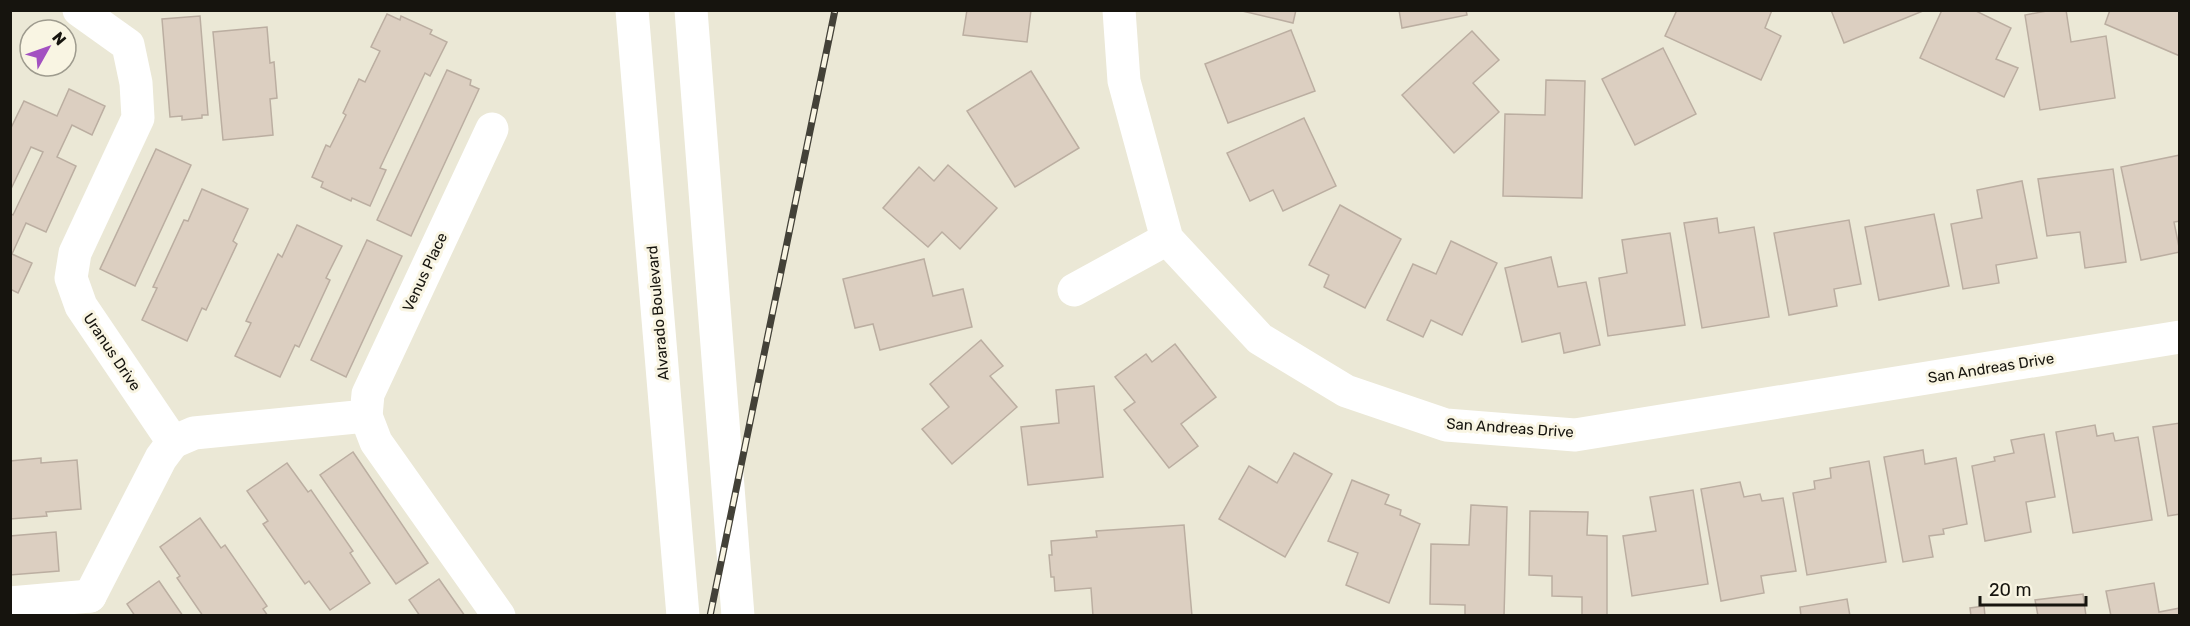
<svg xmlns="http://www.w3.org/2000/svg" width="2190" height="626" font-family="Rubik,sans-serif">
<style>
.building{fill:#dccfc1;stroke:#bbaea1;stroke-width:1.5}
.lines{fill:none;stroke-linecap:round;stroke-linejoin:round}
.street{stroke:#fff;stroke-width:33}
.secondary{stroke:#fff;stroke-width:33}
.rail-casing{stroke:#434138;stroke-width:7}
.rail{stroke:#f9f5e3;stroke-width:4.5;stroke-dasharray:14;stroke-linecap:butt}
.labels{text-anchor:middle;stroke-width:6;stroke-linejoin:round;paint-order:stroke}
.street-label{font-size:15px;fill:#16140e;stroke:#f9f5e3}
</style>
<rect width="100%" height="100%" fill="#ebe8d6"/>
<g class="building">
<path d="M967 10H1031L1027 42 963 35Z"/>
<path d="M1238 10H1296L1293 23Z"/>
<path d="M1399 10H1466L1467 15 1402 28Z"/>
<path d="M1677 10H1772L1765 28 1781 36 1761 80 1665 36Z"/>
<path d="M1831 10H1923V11L1844 43Z"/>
<path d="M1942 10H1974L2011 28 1996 59 2018 68 2004 97 1920 58Z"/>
<path d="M2052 10H2066L2071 42 2106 36 2115 98 2040 110 2025 15Z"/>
<path d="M2110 10H2180V56L2105 24Z"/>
<path d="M387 14 400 20 401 16 432 30 430 34 447 42 430 76 425 73 380 168 386 170 370 206 352 198 351 201 321 187 323 182 312 177 326 145 330 147 346 115 343 113 359 79 365 82 380 51 371 47Z"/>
<path d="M200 16 208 115H202V118L182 120V116L170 117 162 19Z"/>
<path d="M267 27 270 63 274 62 277 98 270 99 273 135 223 140 213 32Z"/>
<path d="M1291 30 1315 91 1228 123 1205 64Z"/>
<path d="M1472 31 1499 60 1473 83 1499 112 1454 153 1402 95Z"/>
<path d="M1663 48 1696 114 1635 145 1602 79Z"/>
<path d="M447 70 471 80 470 85 479 89 411 236 377 220Z"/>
<path d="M1031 71 1079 148 1015 187 967 111Z"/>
<path d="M1546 80 1585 81 1582 198 1503 196 1505 114 1545 115Z"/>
<path d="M69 89 105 106 92 135 72 125 57 157 76 166 46 232 26 223 12 254 32 263 18 293 10 289V213L13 215 43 152 31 147 10 191V130L24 101 57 116Z"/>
<path d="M1304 118 1336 186 1283 211 1273 190 1250 201 1227 153Z"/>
<path d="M156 149 191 165 135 286 100 269Z"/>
<path d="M2180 155V221L2174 222 2180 252 2141 260 2121 167Z"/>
<path d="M948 165 997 208 960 249 942 232 928 247 883 208 919 167 934 181Z"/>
<path d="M2113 169 2126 262 2085 268 2080 232 2047 236 2038 179Z"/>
<path d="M2022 181 2037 258 1996 265 1999 283 1963 289 1951 224 1982 218 1977 190Z"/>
<path d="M202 189 248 209 233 241 237 244 206 310 202 308 187 341 142 320 157 288 153 287 184 220 188 221Z"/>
<path d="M1340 205 1401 239 1365 308 1324 287 1329 275 1309 265Z"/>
<path d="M1934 214 1949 286 1879 300 1865 227Z"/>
<path d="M1717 218 1719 233 1754 227 1769 317 1702 328 1684 223Z"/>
<path d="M1849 220 1861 284 1834 289 1837 306 1789 315 1774 233Z"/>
<path d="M297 225 342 246 326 278 330 280 299 347 295 345 280 377 235 356 251 323 246 321 278 254 282 257Z"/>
<path d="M1670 233 1685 325 1608 336 1599 278 1627 273 1622 240Z"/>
<path d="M367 240 402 256 346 377 311 360Z"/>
<path d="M1451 241 1497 263 1462 335 1431 320 1423 337 1387 320 1413 264 1436 274Z"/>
<path d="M1551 257 1558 287 1586 282 1600 345 1564 353 1560 333 1522 342 1505 268Z"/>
<path d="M924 259 933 296 963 289 972 327 880 350 873 324 855 328 843 279Z"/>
<path d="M981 340 1003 366 990 376 1017 407 952 464 922 429 949 407 930 384Z"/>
<path d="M1175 344 1216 397 1181 424 1198 446 1169 468 1124 410 1135 402 1115 377 1146 354 1152 362Z"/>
<path d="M1094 386 1103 477 1028 485 1021 427 1059 423 1056 390Z"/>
<path d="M2180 423V514L2168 516 2153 427Z"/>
<path d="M2095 425 2097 436 2113 433 2115 441 2138 437 2152 520 2073 533 2056 432Z"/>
<path d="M2044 434 2055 497 2026 502 2031 532 1985 541 1972 466 1995 461 1994 457 2014 453 2011 440Z"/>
<path d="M1923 450 1925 464 1956 458 1967 524 1943 529 1944 534 1929 536 1933 557 1903 562 1884 457Z"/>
<path d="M353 452 428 563 396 584 320 475Z"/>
<path d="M1294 453 1332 474 1285 557 1219 519 1249 466 1277 483Z"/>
<path d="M41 458V463L77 460 81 509 46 512 47 516 10 519V461Z"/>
<path d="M1869 461 1886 562 1807 575 1793 493 1815 489 1814 481 1831 478 1830 468Z"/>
<path d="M287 463 308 492 311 490 353 551 350 553 370 583 330 610 309 581 305 584 263 524 268 521 247 491Z"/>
<path d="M1352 480 1389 495 1385 504 1401 510 1400 515 1420 524 1389 603 1346 585 1358 553 1328 541Z"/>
<path d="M1740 482 1744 497 1760 494 1762 501 1783 498 1796 571 1761 576 1764 593 1721 601 1701 489Z"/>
<path d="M1693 490 1708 584 1632 596 1623 536 1656 531 1650 497Z"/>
<path d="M1471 505 1507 507 1504 616H1465V605L1430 604 1431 544 1469 545Z"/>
<path d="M1530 511 1588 512 1587 535 1607 536V616H1582V597L1552 596V576L1529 575Z"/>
<path d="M200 518 221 548 225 545 267 606 263 609 268 616H203L177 578 180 576 160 547Z"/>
<path d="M1184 525 1192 616H1093L1091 588 1055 591 1054 577H1051L1049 555H1052L1051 541 1097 537 1096 531Z"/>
<path d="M56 532 59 571 10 575V536Z"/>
<path d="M439 579 465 616H420L409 600Z"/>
<path d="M159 581 183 616H135L127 604Z"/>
<path d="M2154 583 2159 612 2180 608V616H2111L2106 591Z"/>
<path d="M2083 594 2086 616H2038L2035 600Z"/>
<path d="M1847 599 1850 616H1801L1800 607Z"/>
<path d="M1984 606 1985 616H1971L1970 608Z"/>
</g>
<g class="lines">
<g class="street">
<path d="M79 10 128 45 136 83 138 118 75 253 71 278 81 306 173 442 161 458 90 596"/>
<path d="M1074 290 1167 239"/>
<path d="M366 416 376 442 499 616"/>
<path d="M173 442 194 433 366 416 368 394 492 129"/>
<path d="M10 603 90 596"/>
</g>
<g class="secondary">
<path d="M632 10 683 616"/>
<path d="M691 10 738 616"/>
<path d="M1119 10 1124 81 1167 239 1260 339 1346 391 1446 425 1575 435 2180 337"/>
</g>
<g class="rail-casing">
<path id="rail" d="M710 616 835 10"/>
</g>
<use href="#rail" class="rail"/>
</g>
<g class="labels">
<g class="street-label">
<text transform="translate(425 272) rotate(-65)" y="5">Venus Place</text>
<text transform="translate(658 313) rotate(-95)" y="5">Alvarado Boulevard</text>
<text transform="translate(112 352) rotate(56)" y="5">Uranus Drive</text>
<text transform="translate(1991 368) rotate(-9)" y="5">San Andreas Drive</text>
<text transform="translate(1510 428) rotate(4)" y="5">San Andreas Drive</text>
</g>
</g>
<rect width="2190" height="626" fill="none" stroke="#16140e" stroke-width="24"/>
<g transform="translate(48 48) rotate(50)"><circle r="28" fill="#f9f5e3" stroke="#9e9b8e" stroke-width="1.5"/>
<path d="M0-4.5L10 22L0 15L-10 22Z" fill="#a351c1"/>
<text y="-9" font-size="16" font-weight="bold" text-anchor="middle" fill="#16140e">N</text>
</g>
<path d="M1980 596v9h106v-9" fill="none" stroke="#16140e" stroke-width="3"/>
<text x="1989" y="596" font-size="18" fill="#16140e" stroke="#f9f5e3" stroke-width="4.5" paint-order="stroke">20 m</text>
</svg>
